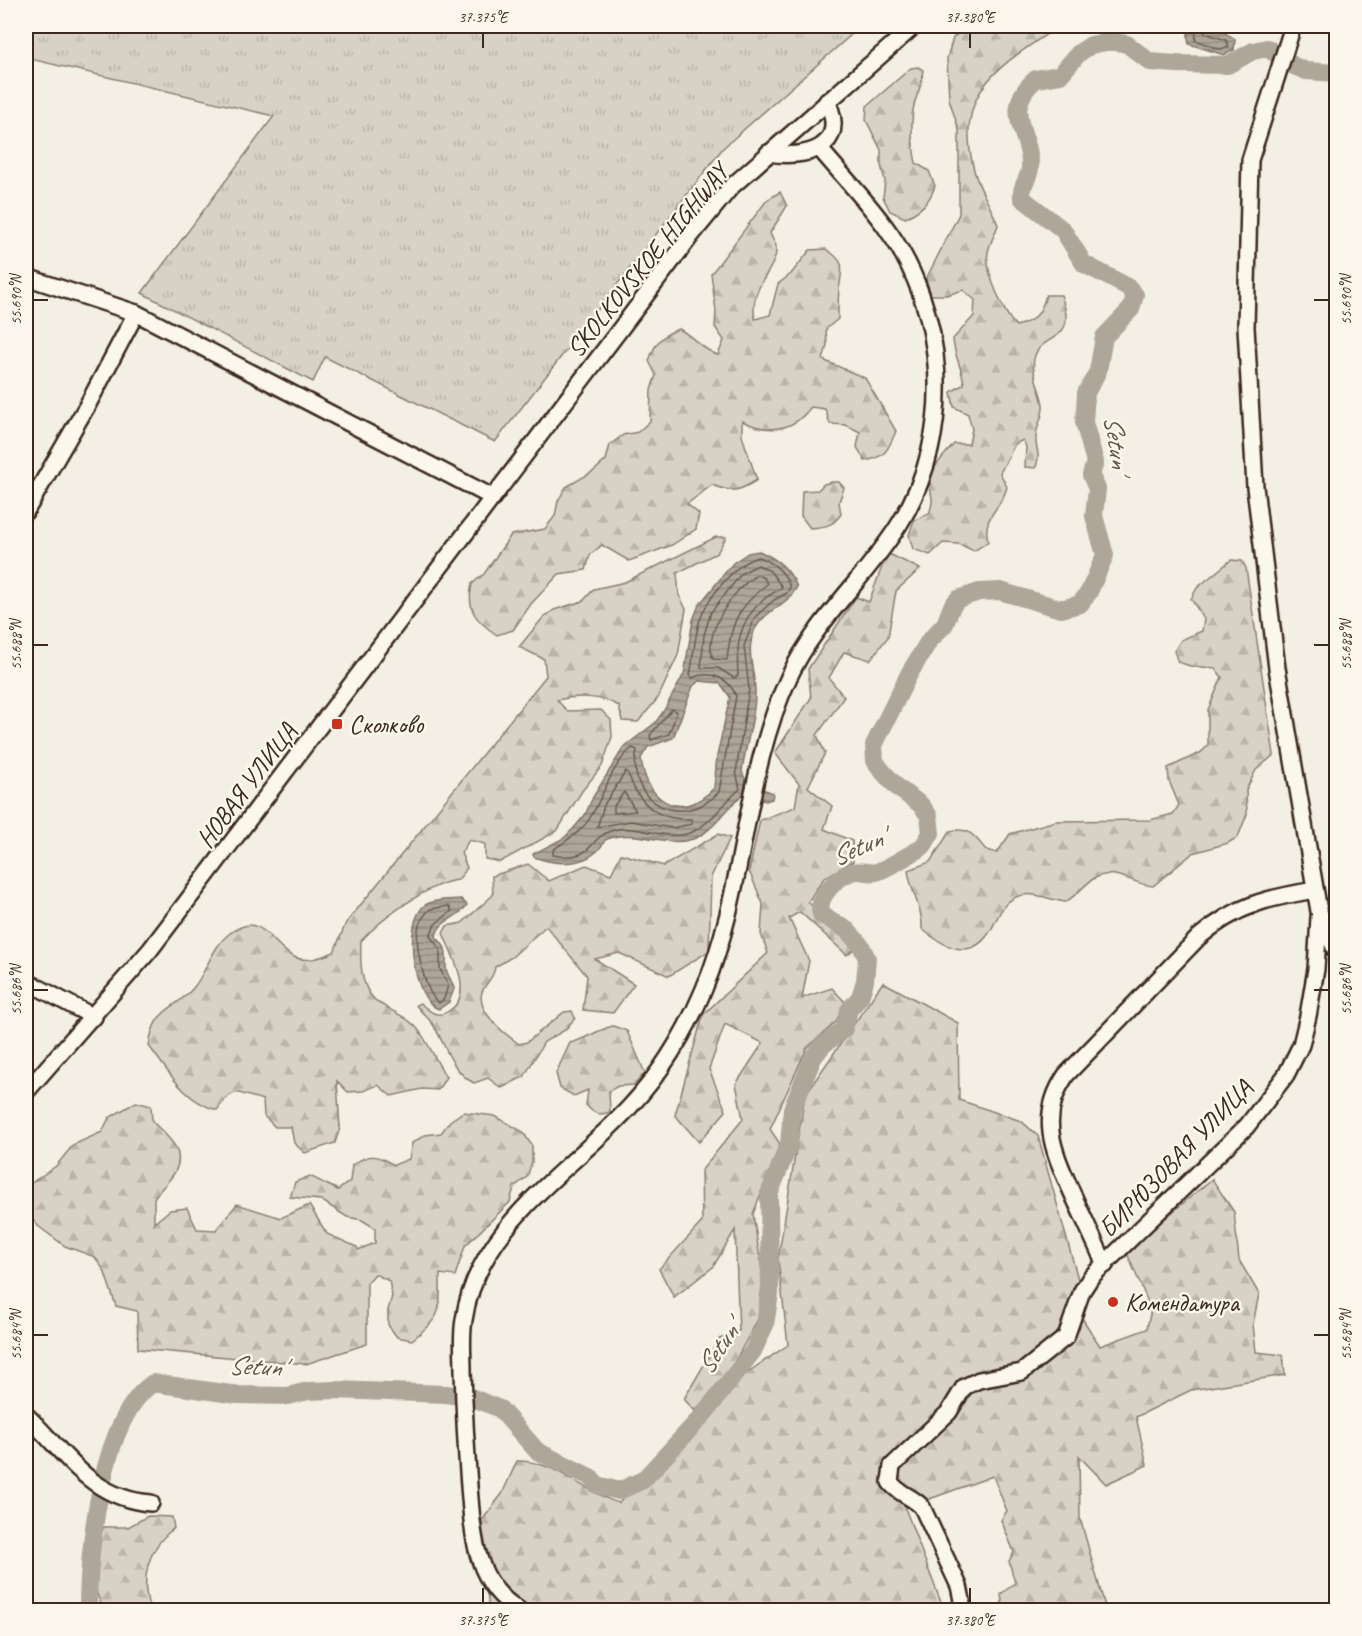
<svg xmlns="http://www.w3.org/2000/svg" width="1362" height="1636" font-family="Caveat,sans-serif">
<style>
.grass{fill:url(#grass-tufts);stroke:#8a7e72;stroke-width:1.5}
.forest{fill:url(#forest-firs);stroke:#8a7e72;stroke-width:1.5}
.water{fill:url(#water-rules);stroke:#817468;stroke-width:1.5;fill-rule:evenodd}
.lines{fill:none;stroke-linecap:round;stroke-linejoin:round}
.shore{stroke:#695c50;stroke-width:1.5}
.river{stroke:#afa69a;stroke-width:18}
.minor-casing{stroke:#3b2a1e;stroke-width:20}
.minor{stroke:#fbf7ec;stroke-width:15}
.ticks{fill:none;stroke:#3b2a1e;stroke-width:2}
.poi-dot{fill:#c8321e;stroke:#fbf7ec;stroke-width:2}
.labels{text-anchor:middle;stroke-width:5;stroke-linejoin:round;paint-order:stroke}
.street-label{font-size:26px;fill:#3b2a1e;stroke:#fbf7ec}
.poi-label{font-size:26px;fill:#3b2a1e;stroke:#fbf7ec;text-anchor:start}
.water-label{font-size:27px;font-style:italic;fill:#645549;stroke:#fbf7ec}
.neatline{fill:none;stroke:#3b2a1e;stroke-width:2}
.ticks-label{font-size:15px;text-anchor:middle;fill:#3b2a1e}
</style>
<defs>
<pattern id="grass-tufts" width="24" height="20" patternUnits="userSpaceOnUse" patternTransform="scale(1.5)"><rect width="24" height="20" fill="#d8d1c6"/><path d="M3 7l-1-3M5 7V3M7 7l1-3M15 17l-1-3M17 17v-4M19 17l1-3" fill="none" stroke="#bab4aa"/></pattern>
<pattern id="forest-firs" width="22" height="20" patternUnits="userSpaceOnUse" patternTransform="scale(1.5)"><rect width="22" height="20" fill="#d8d1c6"/><path d="M5 1l3.5 6h-7zM16 11l3.5 6h-7z" fill="#bab4aa"/></pattern>
<pattern id="water-rules" width="6" height="5" patternUnits="userSpaceOnUse" patternTransform="scale(1.5)"><rect width="6" height="5" fill="#afa69a"/><path d="M0 2.5h6" fill="none" stroke="#90877d"/></pattern>
</defs>
<rect width="100%" height="100%" fill="#f3efe4"/>
<filter id="ink" filterUnits="userSpaceOnUse"><feTurbulence type="fractalNoise" baseFrequency=".0167" numOctaves="2"/><feDisplacementMap in="SourceGraphic" scale="12" xChannelSelector="R" yChannelSelector="G"/><feConvolveMatrix kernelMatrix="1 2 1 2 8 2 1 2 1" color-interpolation-filters="sRGB"/></filter>
<g filter="url(#ink)">
<path class="grass" d="M26 26H861L723 148 495 442 325 357 313 382 142 293 274 116 26 58Z"/>
<g class="forest">
<path d="M967 26H1059C1000 66 953 89 974 170 979 190 991 206 998 225 995 234 990 243 988 252 984 270 1004 314 1016 326 1035 321 1041 314 1046 295H1061C1080 346 1040 331 1034 359 1031 374 1041 390 1043 405 1044 416 1036 426 1036 437 1035 450 1041 450 1036 468L1025 467 1026 447 1023 440 1015 444 1000 473 1007 487C1000 513 982 513 988 542L974 551 959 544 943 543 930 555 913 549 909 535 914 520 929 514C934 499 932 500 930 486 927 471 945 455 954 444H969L972 429 968 414 954 407 951 392 964 384C962 367 954 356 953 339L974 316 975 300 963 290 947 295H931L926 279 959 214V130L949 99 947 58 953 38Z"/>
<path d="M918 67 923 70C923 82 919 90 915 101 910 120 912 144 916 163L929 171 935 186C929 203 921 210 905 218L890 211 883 197 885 181 881 165V150L866 120 867 106 911 68Z"/>
<path d="M780 192 787 206 770 233C771 237 775 242 776 246 779 270 748 284 755 319L770 315 778 284 791 274 810 250 826 249C847 263 842 267 839 290 838 299 838 309 838 319L826 329 827 345 823 360 865 378 896 431C888 450 886 457 865 461L857 447 860 432 846 425 830 424 825 409 811 407C793 431 769 434 742 421V436L757 480C738 492 732 493 712 485L687 504 699 514 696 529 672 545 629 561 602 545 590 555 586 570 559 574 531 604 513 630 497 635C476 621 466 610 472 584L484 574 511 535 545 529 555 516 558 501 566 487 594 471 606 460 610 445 623 435 638 432 650 421 651 390 656 375 649 361C655 343 661 335 679 329 694 337 702 350 718 355L724 340 715 327 716 311 711 274 767 200Z"/>
<path d="M832 482H839L844 488 839 502 841 514C833 526 825 527 810 528L801 516 802 491 818 490 824 484Z"/>
<path d="M716 537H726L717 553 677 573 679 595 686 609 678 655 658 698 638 722 622 721 619 706C601 696 577 695 557 700L567 711 601 710 611 720 612 737 602 766 582 791 557 831 500 862 485 859V844L469 840 461 853 467 868 458 880C429 883 381 919 361 941 360 960 360 985 374 999 383 1008 403 1014 414 1025 426 1036 436 1062 446 1077L438 1090 422 1089 391 1096 378 1085 363 1091 348 1092 337 1081 340 1128 335 1143 305 1153 294 1143 291 1127H275L264 1116 263 1100 236 1092 227 1097 217 1110C184 1101 169 1072 149 1046 154 1006 174 1012 194 987 207 971 212 947 229 934 262 908 272 947 294 957 306 963 322 957 334 952L346 923 546 676 544 659 519 647 542 619 554 610 583 601 594 589 625 582Z"/>
<path d="M887 553 920 569 896 591 888 637 870 660 844 652 829 678 844 697 817 735 825 753 808 787 832 806 824 829 852 841 853 861 824 878 808 902 856 947 847 955 800 912 789 918 809 961 802 998 832 988 845 1002 836 1022 807 1048 770 1129 780 1144 753 1214 763 1278 758 1319 729 1372 695 1411 684 1399 719 1339 739 1331 735 1230 713 1267 674 1297 659 1269 702 1222 701 1171 743 1119 736 1084 763 1043 725 1024 709 1069 726 1111 699 1142 675 1115 703 1015 768 953 761 934 763 904 749 871 760 820 795 807 799 784 775 753 811 698 808 669 856 597 869 602Z"/>
<path d="M1231 560 1242 561 1246 568 1274 755 1256 770 1246 790 1247 814 1238 837 1228 843 1193 853 1153 886C1133 885 1116 867 1095 878 1084 884 1077 896 1065 902 1049 900 1032 890 1016 897 1000 904 998 920 989 933 970 962 943 946 922 929 923 908 910 891 908 870L930 862 950 831C969 827 975 836 986 850L997 853 1010 834 1056 821 1150 820 1173 814 1179 805 1169 781 1168 768 1200 753 1208 746V710L1222 677 1215 668 1190 666 1178 662 1174 651 1181 640 1202 631 1204 619 1191 599 1197 588Z"/>
<path d="M718 834 730 838 711 877 709 951 669 976 619 953 595 959 634 984 613 1013 583 1010 587 976 546 926 512 957 495 967C494 978 486 982 482 992 476 1012 505 1034 519 1044L527 1042 564 1012 572 1011 575 1018 565 1030 544 1042 524 1077C515 1080 509 1085 501 1088L488 1078 474 1083C452 1072 447 1048 435 1028 431 1019 422 1014 416 1005L420 1003C429 1011 437 1019 449 1011 476 994 451 954 443 933L447 926 462 923 493 895 492 876 528 864 549 881 586 865 611 874 621 854 664 866Z"/>
<path d="M883 982 958 1023 959 1100 1021 1121 1038 1136 1078 1279 1073 1304 1100 1346 1147 1329 1151 1309 1126 1251 1212 1179 1234 1212 1239 1260 1259 1294 1253 1324 1256 1352 1283 1355 1285 1375 1191 1390 1136 1417 1147 1465 1106 1484 1079 1456 1080 1518 1106 1610H1003L1001 1594 1015 1583 1009 1561 1014 1552 1001 1520 1007 1511 993 1476 905 1508 944 1610H489L480 1523 502 1494 517 1461C553 1459 585 1493 619 1503L745 1374 788 1345 778 1259 805 1095Z"/>
<path d="M613 1026 627 1031 645 1073 634 1085 618 1086 609 1091 610 1112C598 1116 594 1114 586 1105L588 1090 574 1096 560 1088 556 1073 570 1043C586 1039 597 1030 613 1026Z"/>
<path d="M136 1102 151 1106 152 1121C166 1136 187 1149 175 1172 170 1181 160 1189 154 1198V1223L170 1210 187 1208 197 1229 216 1230 237 1204 281 1218 309 1205 327 1234 357 1247 358 1250 375 1243V1228L362 1220 347 1217 321 1200 290 1197 295 1182 310 1176 338 1190 350 1181 352 1165C370 1153 376 1154 394 1165L409 1159 412 1143 425 1135 441 1133 450 1121 463 1112 495 1116 523 1132 532 1146V1162L527 1177 514 1187 510 1202 465 1246 455 1276 440 1274C440 1313 443 1315 412 1340L397 1337 388 1325V1310L392 1296 389 1281 375 1274 367 1283V1344L306 1364 138 1349 137 1311 116 1306 104 1270 95 1257 65 1246 38 1226 28 1214 26 1195 30 1184 56 1166 73 1145 102 1132 109 1118Z"/>
<path d="M148 1516 172 1517 174 1528C147 1549 140 1579 150 1610H106C90 1594 91 1545 104 1527H128Z"/>
</g>
<g class="water">
<path d="M1194 26C1207 25 1224 31 1235 39L1234 50 1224 55 1189 44C1187 36 1187 30 1194 26Z"/>
<path d="M759 551C777 559 789 568 797 587 787 606 765 610 755 629 745 650 754 668 755 689 756 717 745 745 742 772L747 783 773 793 772 799 766 801 742 795C727 808 716 827 698 837 668 851 637 826 605 840 592 867 558 866 534 857L533 854 564 838 573 829 585 815 593 797 624 747 655 723 663 712 684 674 693 620 699 605 733 563 748 553ZM699 681 720 683 730 697 717 756 714 788C681 823 646 802 641 758L648 747 673 738 693 686Z"/>
<path d="M461 899 467 905C459 919 438 919 436 937 448 948 446 952 446 967 446 975 453 981 454 989L449 1002 439 1009C413 1002 402 922 425 905 434 899 450 900 461 899Z"/>
</g>
<g class="lines">
<g class="shore">
<path d="M1197 26 1195 40 1219 49 1229 47 1226 40 1205 33 1203 26"/>
<path d="M758 557C773 562 785 572 790 587L787 593 774 600 755 617 744 646 749 689 736 772 740 789C725 801 714 820 696 830 671 845 641 823 614 830 586 837 597 862 553 855V850C567 839 582 833 591 816 604 795 612 764 632 748L637 750C625 803 682 831 719 792L736 696C729 678 711 670 692 678L690 675C694 657 694 637 700 620 707 599 736 562 758 557Z"/>
<path d="M758 565 770 571 782 587C777 592 769 594 763 600 738 622 736 645 738 676L734 678 718 668H701L704 635 711 612 742 573Z"/>
<path d="M757 575 764 578 767 584C737 609 731 622 727 660L713 659C703 633 734 587 757 575Z"/>
<path d="M672 709 677 712 669 734 651 740 650 735Z"/>
<path d="M626 771C630 775 631 782 634 788 648 812 664 820 691 819L692 824 672 828 631 821 597 827 605 803Z"/>
<path d="M624 792 636 811 614 813V806Z"/>
<path d="M449 906 452 911 435 924 430 936 440 949V969L448 985 444 999 439 1003C425 994 415 946 418 930 419 922 424 915 430 909Z"/>
</g>
<path class="river" d="M88 1610C88 1552 101 1418 153 1383L238 1395 288 1396 308 1391 334 1390 446 1394 473 1398 500 1409 537 1451 590 1477 597 1485 619 1491 643 1480 704 1414 753 1351 765 1325 770 1293 769 1194 789 1145 792 1109 813 1058 822 1046 844 1029 849 1010 860 997 865 981 867 958 861 946 847 930 821 914C816 897 837 877 852 872 860 869 868 874 876 872 886 870 908 855 918 850L924 845 931 833 929 816 921 805 898 788 883 772 875 761 874 745 909 674 929 641 945 624 952 606 958 599 979 592 1000 591 1061 609 1080 604 1089 592 1105 555 1094 516 1097 489 1091 475 1095 462 1084 422 1086 393 1098 371 1104 337 1131 309 1135 295 1128 287 1084 264 1063 230 1022 198C1020 185 1030 179 1030 167 1032 135 999 110 1036 79L1060 75 1079 53 1091 45 1111 41 1127 44 1150 62 1176 64 1228 65 1253 51 1267 48 1294 66 1306 71 1336 73"/>
<g class="minor-casing">
<g id="minor">
<path d="M1293 26 1250 160 1246 327 1255 487 1277 668 1319 911 1336 952"/>
<path d="M768 153C804 159 850 149 827 101"/>
<path d="M26 277 136 313 492 497"/>
<path d="M26 511 87 406 136 313"/>
<path d="M26 981 94 1017"/>
<path d="M26 1092 150 950 690 237 731 187 914 26"/>
<path d="M1105 1265C1095 1242 1084 1219 1074 1197 1055 1154 1036 1119 1066 1075L1199 937C1237 905 1267 898 1315 890"/>
<path d="M26 1415C65 1452 91 1499 151 1503"/>
<path d="M519 1610C474 1583 473 1534 469 1486 466 1447 464 1409 463 1370 463 1354 461 1336 464 1320 476 1232 559 1178 617 1120 655 1083 684 1037 704 989 746 889 743 776 789 677 816 619 867 577 900 523 956 432 947 309 884 225 864 198 841 174 820 149"/>
<path d="M960 1610 962 1600 959 1586 922 1507C912 1496 898 1494 890 1482L892 1466 949 1412 964 1387 979 1380 1022 1372 1066 1337 1082 1291 1091 1277 1247 1126 1286 1075 1301 1045 1308 1016 1316 969 1319 917"/>
</g>
</g>
<use href="#minor" class="minor"/>
</g>
</g>
<path class="ticks" d="M483 33V48M970 33V48M33 300H48M1314 300H1329M33 645H48M1314 645H1329M33 990H48M1314 990H1329M33 1335H48M1314 1335H1329M483 1588V1603M970 1588V1603"/>
<g class="poi-dot">
<rect x="331" y="718" width="12" height="12" rx="3"/>
<circle cx="1113" cy="1302" r="6"/>
</g>
<g class="labels">
<g class="street-label">
<text transform="translate(647 260) rotate(-51)" y="9">SKOLKOVSKOE HIGHWAY</text>
<text transform="translate(246 785) rotate(-53)" y="9">НОВАЯ УЛИЦА</text>
<text transform="translate(1175 1158) rotate(-46)" y="9">БИРЮЗОВАЯ УЛИЦА</text>
</g>
<g class="poi-label">
<text x="349" y="733">Сколково</text>
<text x="1125" y="1311">Комендатура</text>
</g>
<g class="water-label">
<text transform="translate(1117 443) rotate(82)" y="9">Setun'</text>
<text transform="translate(858 847) rotate(-23)" y="9">Setun'</text>
<text transform="translate(718 1348) rotate(-56)" y="9">Setun'</text>
<text transform="translate(256 1366) rotate(2)" y="9">Setun'</text>
</g>
</g>
<rect width="1362" height="1636" fill="none" stroke="#fbf7ec" stroke-width="66"/>
<rect x="33" y="33" width="1296" height="1570" class="neatline"/>
<g class="ticks-label">
<text x="483" y="22">37.375°E</text>
<text x="970" y="22">37.380°E</text>
<text transform="translate(16 300) rotate(-90)" y="5">55.690°N</text>
<text transform="translate(1346 300) rotate(-90)" y="5">55.690°N</text>
<text transform="translate(16 645) rotate(-90)" y="5">55.688°N</text>
<text transform="translate(1346 645) rotate(-90)" y="5">55.688°N</text>
<text transform="translate(16 990) rotate(-90)" y="5">55.686°N</text>
<text transform="translate(1346 990) rotate(-90)" y="5">55.686°N</text>
<text transform="translate(16 1335) rotate(-90)" y="5">55.684°N</text>
<text transform="translate(1346 1335) rotate(-90)" y="5">55.684°N</text>
<text x="483" y="1625">37.375°E</text>
<text x="970" y="1625">37.380°E</text>
</g>
</svg>
